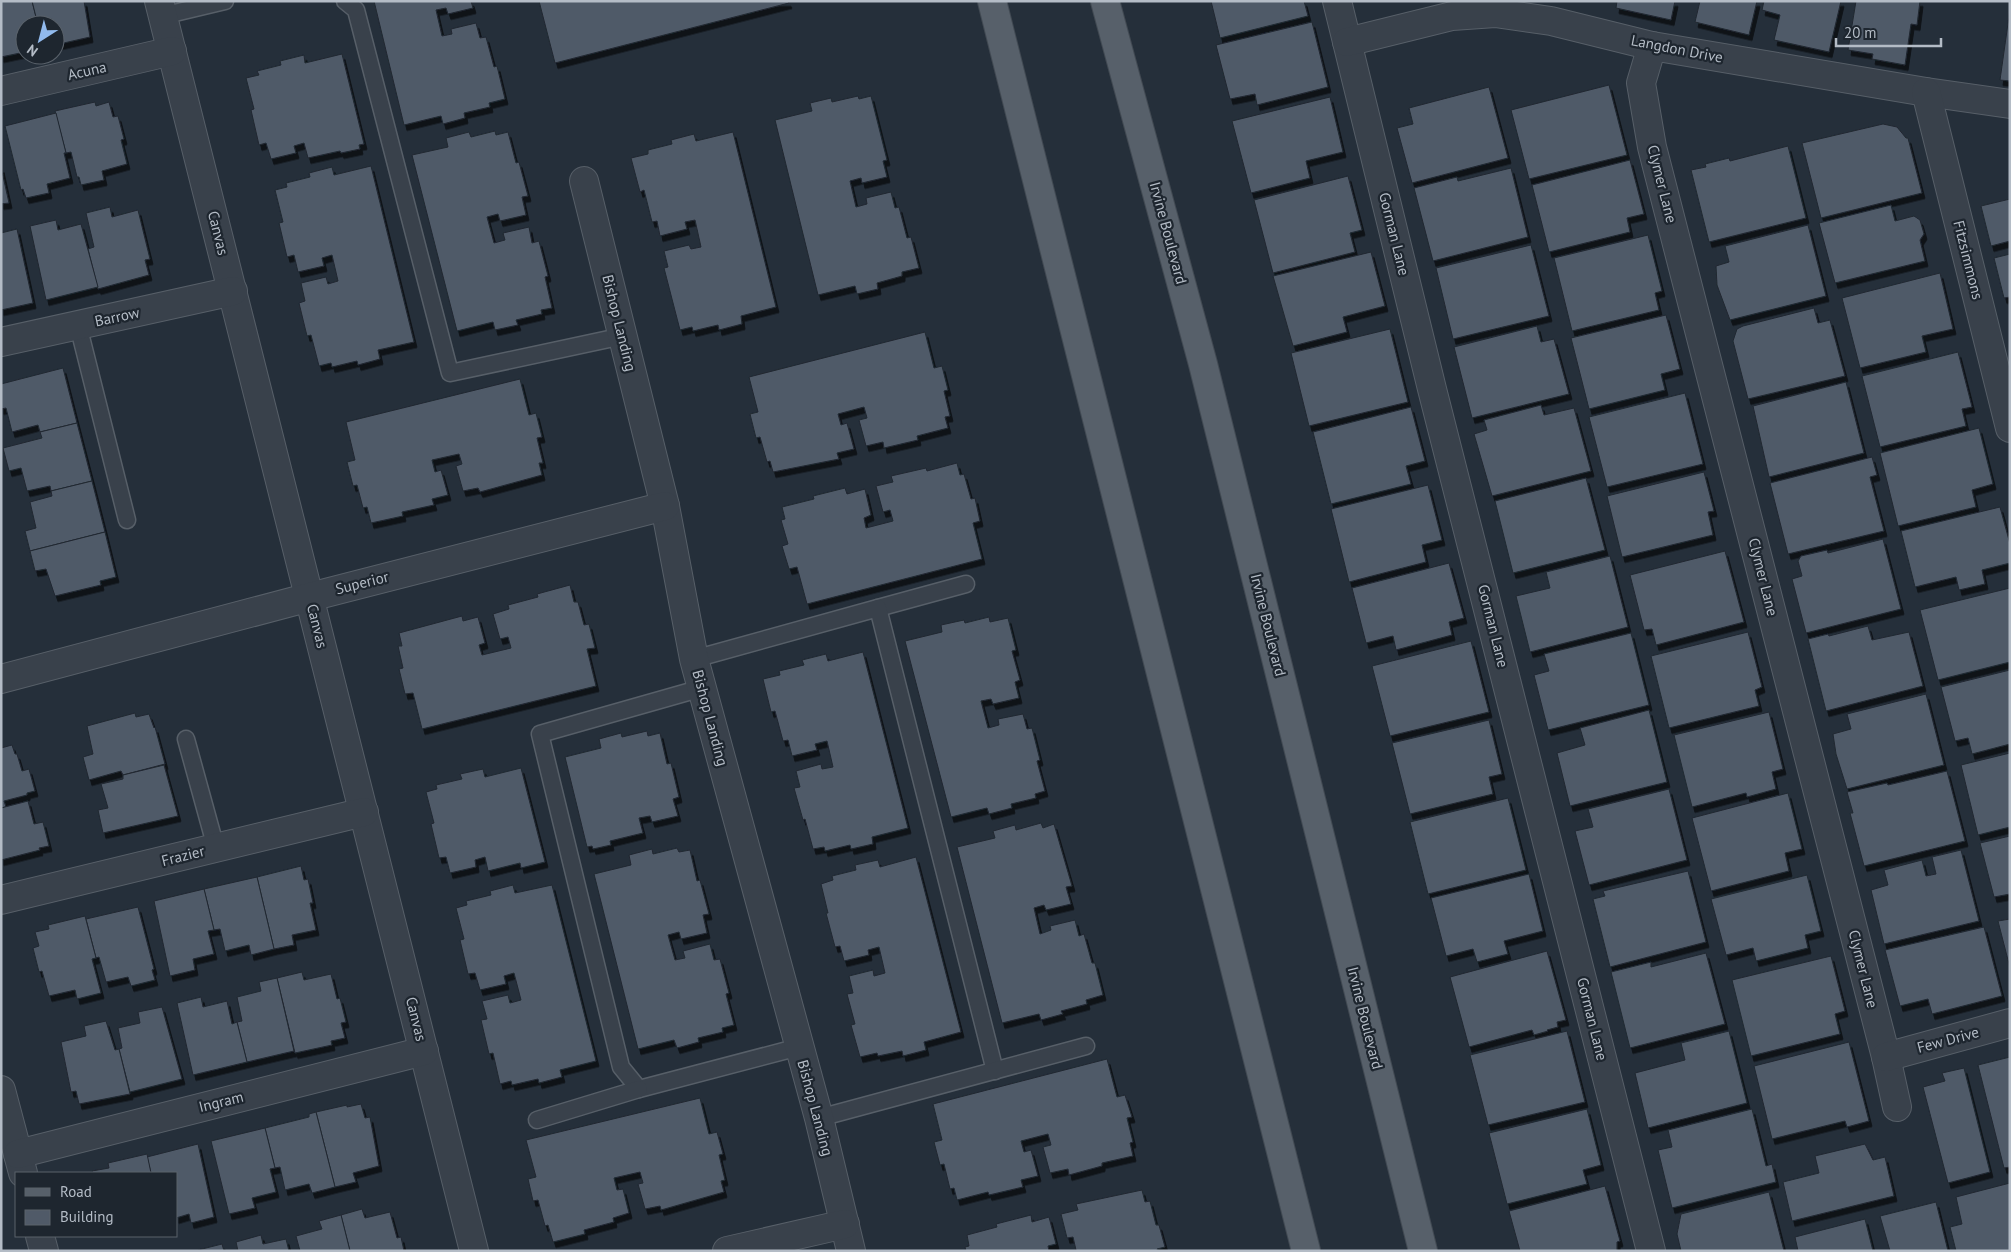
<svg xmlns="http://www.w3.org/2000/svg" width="2011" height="1252" font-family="'PT Sans',sans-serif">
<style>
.building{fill:#505a68;stroke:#202831;filter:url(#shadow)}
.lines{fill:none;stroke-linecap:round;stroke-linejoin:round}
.service-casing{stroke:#575f68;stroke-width:19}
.minor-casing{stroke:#575f68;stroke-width:30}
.primary-casing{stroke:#424a53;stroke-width:30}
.service{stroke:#39414b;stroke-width:16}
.minor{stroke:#39414b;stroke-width:28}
.primary{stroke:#57606a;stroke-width:28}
.labels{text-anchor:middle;stroke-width:4.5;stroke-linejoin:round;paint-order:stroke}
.street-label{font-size:15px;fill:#b4bcc6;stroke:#1e262f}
</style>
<defs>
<filter id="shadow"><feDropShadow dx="3" dy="5.5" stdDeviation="0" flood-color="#0009"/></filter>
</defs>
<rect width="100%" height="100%" fill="#252f3a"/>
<g class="building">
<path d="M1 1H32L38 25H25V52L1 57Z"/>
<path d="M32 1H84L90 37 55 45V25H38Z"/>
<path d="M374 1H471L473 8 448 14 446 8 436 10 442 36 452 34 451 29 476 23 480 38 486 37 494 67 497 66 505 99 489 103 490 107 464 113 465 118 443 124 441 116 404 125Z"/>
<path d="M539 1H788L789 3 555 63Z"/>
<path d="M1211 1H1304L1308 16 1220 38Z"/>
<path d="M1617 1H1675L1671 20 1616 8Z"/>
<path d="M1700 1H1757L1749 35 1695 22Z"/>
<path d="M1764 1H1841L1829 52 1774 40 1780 15 1762 10Z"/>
<path d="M1856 1H1920L1917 25 1911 24 1905 65 1872 59 1873 54 1848 50Z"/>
<path d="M2010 9V81L2000 80Z"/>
<path d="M1312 22 1328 87 1257 105 1255 94 1230 99 1216 45Z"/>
<path d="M342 54 364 144 359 145 360 149 341 153 340 151 308 158 304 143 294 146 296 153 271 159 266 143 259 145 251 110 254 109 246 78 259 75 257 71 281 65 280 61 304 55 305 63Z"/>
<path d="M1609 85 1627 155 1529 179 1511 110Z"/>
<path d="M1489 87 1508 158 1412 183 1397 128 1413 124 1409 108Z"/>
<path d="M858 96 859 99 871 96 887 160 883 161 887 177 862 183 861 178 850 181 856 207 867 204 866 198 891 192 895 208 899 207 907 238 911 237 919 268 902 272V276L877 283 878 289 857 294 855 286 818 295 775 120 812 111 810 103 831 98 832 102Z"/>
<path d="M1330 97 1343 152 1306 161 1310 178 1251 193 1232 121Z"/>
<path d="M95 102 96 106 109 102 113 117 118 116 124 139 121 140 127 164 102 171 104 180 81 185 79 177H77L71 152 66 153 55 111Z"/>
<path d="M56 113 66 153H64L70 178 47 184 49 193 26 198 23 189 21 190 5 126Z"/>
<path d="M1883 124 1897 127 1906 138H1908L1922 193 1821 218 1802 143Z"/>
<path d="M495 131 496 135 508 132 516 163 519 162 528 196 522 197 526 215 500 221 498 214 487 217 494 243 505 240 503 233 529 227 532 243 539 241 548 276 545 277 552 308 541 310 542 314 516 320 518 325 495 330 493 322 457 331 412 155 448 147 446 138 469 132 471 137Z"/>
<path d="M733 132 776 307 741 316 742 324 719 330 718 325 693 331 692 327 680 330 664 268 668 267 664 251 689 245 691 249 701 247 695 220 685 222 687 229 660 236 657 221 652 222 644 190 640 192 631 158 648 154V150L672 144 671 140 694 134 696 141Z"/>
<path d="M1788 146 1806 218 1709 242 1691 170 1706 167 1705 164 1729 158 1730 161Z"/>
<path d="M1630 160 1644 214 1627 218 1630 232 1549 252 1532 185Z"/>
<path d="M371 166 414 342 378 350 380 359 358 365 357 361 332 367 331 363 319 366 311 335 307 336 299 303 305 301 301 283 326 277 328 284 338 281 332 255 322 258 324 266 298 272 294 255 287 257 279 223 283 222 275 190 287 187 286 183 310 177 309 173 332 167 334 175Z"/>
<path d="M1 167 9 203 1 204Z"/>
<path d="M1511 168 1528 237 1433 261 1414 188 1457 177 1458 181Z"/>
<path d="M1348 176 1362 230 1350 233 1355 252 1273 273 1254 200Z"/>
<path d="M2010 199V241L1991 246 1981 206Z"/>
<path d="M1891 205 1895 221 1914 216 1920 220 1924 234 1920 240 1925 261 1835 283 1819 223Z"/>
<path d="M110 207 112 217 138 210 150 259 145 260 149 275 98 289 88 249 94 247 86 213Z"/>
<path d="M56 220 58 230 81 224 98 287 46 300 30 226Z"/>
<path d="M1808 225 1826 296 1730 320 1717 285 1716 266 1729 262 1725 246Z"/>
<path d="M17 229 33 303 1 310V233Z"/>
<path d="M1648 235 1662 291 1655 293 1659 310 1572 331 1554 258Z"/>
<path d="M1531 245 1549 316 1453 339 1436 268Z"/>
<path d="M1371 252 1385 306 1343 317 1347 332 1293 346 1273 276Z"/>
<path d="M2010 254V297L2004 298 1994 258Z"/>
<path d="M1940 273 1953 329 1922 336 1926 352 1860 368 1842 298Z"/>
<path d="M1814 308 1818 323 1830 320 1845 376 1748 399 1733 341 1737 329 1743 326Z"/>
<path d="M1666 315 1680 369 1661 374 1665 390 1589 409 1571 338Z"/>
<path d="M1537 326 1541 342 1554 339 1569 394 1472 418 1454 347Z"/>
<path d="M1390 329 1408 402 1309 426 1291 353Z"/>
<path d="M925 332 934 368 942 366 948 390 944 391 950 416 945 417 948 428 917 436 918 440 884 448 883 442 866 446 859 420 867 418 864 407 838 414 841 425 847 423 854 449 837 453 839 459 773 472 770 461 767 462 760 437 756 438 750 414 758 412 749 377Z"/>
<path d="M1958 352 1972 407 1962 409 1966 426 1880 447 1862 376Z"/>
<path d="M63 368 77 423 40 432 38 425 12 432 6 408 1 409V384Z"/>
<path d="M520 379 529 415 536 413 542 437 537 438 543 463H539L542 475 480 492 478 488 463 491 456 466 462 464 459 454 432 460 435 472 441 470 448 495 432 499 434 505 402 512 403 516 371 523 367 507 363 508 357 485 353 486 347 462 355 460 346 422Z"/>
<path d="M1846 382 1864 453 1769 477 1753 406Z"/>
<path d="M1685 393 1703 464 1607 487 1589 417Z"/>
<path d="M1541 405 1544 415 1574 408 1591 471 1492 496 1474 434 1487 430 1484 420Z"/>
<path d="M1411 407 1425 461 1406 466 1411 484 1331 504 1313 432Z"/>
<path d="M77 423 92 481 51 491 50 486 27 491 21 468 9 471 3 448 42 438 40 432Z"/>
<path d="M1979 428 1993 484 1972 490 1976 507 1898 526 1880 453Z"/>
<path d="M1872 457 1877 475 1870 477 1884 531 1788 554 1770 483Z"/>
<path d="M957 463 960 475 964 474 971 499 975 498 980 521 973 523 982 559 807 604 797 567 789 569 782 546 788 544 781 520 785 519 782 507 814 499 813 496 845 488 847 494 865 489 871 515 864 518 866 528 893 521 890 510 883 512 876 486 893 482 891 476 926 468 927 471Z"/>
<path d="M1704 472 1714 511 1708 512 1713 535 1622 557 1607 496Z"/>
<path d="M1586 478 1605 550 1513 573 1495 501Z"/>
<path d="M92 481 105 532 30 551 25 531 36 528 30 502 52 496 51 491Z"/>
<path d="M1428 485 1442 540 1422 545 1426 562 1349 582 1331 509Z"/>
<path d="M2000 507 2010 544V563L1982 570 1985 584 1959 590 1956 577 1915 587 1901 531Z"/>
<path d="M105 532 116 577 100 581 101 585 55 596 46 569 35 571 30 551Z"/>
<path d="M1883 539 1901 609 1806 633 1792 579 1802 576 1798 561 1801 556 1827 550 1828 553Z"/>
<path d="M1725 551 1744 622 1656 645 1652 629 1644 630 1630 575Z"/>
<path d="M1610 556 1628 627 1530 652 1516 596 1550 588 1546 572Z"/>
<path d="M1449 563 1464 618 1449 622 1452 635 1396 650 1393 636 1366 643 1352 588Z"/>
<path d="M570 585 574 602H578L584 625 589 624 595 648 587 649 596 686 422 729 413 693 405 694 399 669 403 668 398 646H402L399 633 462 616 463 621 478 617 485 643 479 645 482 655 511 648 508 637 500 639 493 614 509 609 508 605 538 597 537 594Z"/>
<path d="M2010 588V662L1938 680 1920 610Z"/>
<path d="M989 617 990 622 1008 618 1016 650 1012 651 1020 680 1015 682 1019 698 993 704 991 699 981 701 988 728 999 725 998 719 1023 714 1027 729 1032 728 1040 760 1037 761 1045 791 1035 794 1036 798 1011 804 1012 808 989 814 987 808 951 817 905 641 942 632 941 625 964 620 965 623Z"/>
<path d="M1868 626 1872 640 1909 632 1923 686 1826 711 1808 639 1828 634 1829 636Z"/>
<path d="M1748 632 1762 687 1755 690 1759 706 1669 728 1651 656Z"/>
<path d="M1631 633 1649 705 1548 730 1534 675 1549 671 1544 654Z"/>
<path d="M1471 641 1489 712 1390 736 1372 666Z"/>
<path d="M863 652 908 828 872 837 873 844 851 849 850 845 825 851 824 847 813 849 805 819 803 820 794 788 800 787 796 771 821 764 822 769 833 767 827 741 815 744 817 750 792 756 788 740 783 741 775 711 771 712 763 679 780 675 779 671 804 665 802 660 826 654 828 661Z"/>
<path d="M2010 670V744L1972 754 1968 738 1955 741 1941 687Z"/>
<path d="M1926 694 1944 765 1847 789 1836 754 1833 734 1851 729 1847 714Z"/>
<path d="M1649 710 1667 782 1570 806 1557 753 1585 745 1580 728Z"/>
<path d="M1769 712 1783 769 1772 772 1776 789 1747 797 1746 793 1692 807 1674 735Z"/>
<path d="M135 713 136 717 149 714 154 728 155 727 165 764 123 775 121 771 89 780 83 757 93 754 87 726Z"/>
<path d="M1489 720 1502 774 1489 777 1493 794 1410 814 1392 743Z"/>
<path d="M647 731 648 736 660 733 667 764 671 763 679 797 673 799 678 816 652 822 650 816 639 818 643 833 610 841 611 845 593 849 592 846 587 847 565 757 601 748 599 739 621 733 622 737Z"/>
<path d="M12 745 15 754H17L22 771 29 769 35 791 27 793V795L4 801 6 807 1 808V748Z"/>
<path d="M2010 753V827L1978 835 1961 765Z"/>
<path d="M164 765 178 816 103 833 98 810 108 808 101 784 123 779V775Z"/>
<path d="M521 768 545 862 521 868 520 863 488 871 485 857 475 860 476 867 450 873 446 857 439 858 431 824 434 823 426 792 437 789 436 785 462 779 460 774 483 769 485 777Z"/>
<path d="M1947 771 1965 841 1864 866 1850 813H1853L1847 792 1887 783 1888 785Z"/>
<path d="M1669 789 1687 860 1589 885 1575 831 1593 827 1588 809Z"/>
<path d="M1788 793 1802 849 1785 853 1789 871 1711 891 1692 818Z"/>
<path d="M1508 798 1526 870 1428 894 1410 822Z"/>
<path d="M28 801 34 824 43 822 49 846 39 848 40 850 1 860V808Z"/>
<path d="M1041 823 1043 828 1054 824 1072 886 1066 887 1071 904 1046 910 1044 905 1034 908 1040 934 1051 930 1050 926 1075 920 1079 936 1084 934 1092 963H1095L1103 995 1086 1000 1087 1004 1061 1011 1063 1014 1041 1020 1039 1014 1002 1023 957 847 995 838 993 831 1015 825 1016 830Z"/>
<path d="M2010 836V894L1994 897 1980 843Z"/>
<path d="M677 848 679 852 690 850 697 881 700 880 709 914 703 915 707 933 681 939 679 932 668 935 675 960 685 958 683 951 710 944 714 960 720 959 729 993 726 994 734 1025 722 1028 723 1032 698 1038 699 1042 677 1048 674 1040 638 1049 594 874 631 865 629 855 652 849 653 854Z"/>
<path d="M1961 850 1979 921 1884 944 1871 890 1888 885 1884 870 1922 860 1926 876 1936 874 1932 857Z"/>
<path d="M916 857 961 1032 924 1042 926 1050 903 1056 902 1051 878 1056 877 1053 860 1057 851 1025 855 1024 847 994 853 993 849 976 873 970 874 976 885 973 879 947 868 950 869 955 844 961 840 946 835 947 826 913H828L821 884 833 880 832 876 856 870 855 865 878 860 880 867Z"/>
<path d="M301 866 304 880 308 879 313 903H310L316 930 292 935 294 945 274 949 257 877Z"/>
<path d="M1688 871 1706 942 1610 967 1593 899 1605 896 1603 891Z"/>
<path d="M1529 874 1543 931 1504 941 1508 954 1477 962 1473 949 1446 956 1431 898Z"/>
<path d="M1807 875 1821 931 1805 935 1808 948 1756 961 1753 948 1726 955 1711 899Z"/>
<path d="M257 877 274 949 251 955 249 945 225 951 220 929 214 930 204 889Z"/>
<path d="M513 885 515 893 552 885 596 1061 560 1070 562 1077 539 1083 538 1079 512 1085 511 1081 500 1084 493 1053 489 1054 481 1020 487 1019 482 1001 508 995 510 1003 521 1000 514 973 504 976 506 984 480 990 475 973 468 974 460 940 464 939 456 908 467 905 466 901 491 895 490 891Z"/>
<path d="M204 889 214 930 208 931 214 954 193 959 195 970 170 976 154 901Z"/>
<path d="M138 907 154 969 152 970 155 980 131 986 128 977 106 982 99 957 96 958 86 919Z"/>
<path d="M85 916 96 958 92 959 101 993 77 999 75 990 49 996 42 971 39 972 33 948 39 946 35 932 49 929 48 925Z"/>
<path d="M2010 919V968L1998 921Z"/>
<path d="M1984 927 2002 996 1932 1014 1928 999 1900 1006 1885 950Z"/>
<path d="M1547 951 1566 1020 1557 1022 1558 1027 1547 1030 1548 1031 1534 1035 1532 1030 1469 1047 1450 977Z"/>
<path d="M1706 953 1725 1024 1630 1048 1611 972 1651 962V967Z"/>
<path d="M1831 956 1845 1011 1835 1014 1840 1034 1751 1056 1732 980Z"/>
<path d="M302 972 304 980 331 974 337 999 340 998 346 1022 341 1023 345 1038 331 1041 332 1045 295 1053 277 978Z"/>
<path d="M277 978 294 1051 247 1062 237 1022 242 1021 237 997 261 991 259 982Z"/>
<path d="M201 997 203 1007 227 1001 232 1024 237 1022 247 1062 193 1075 177 1003Z"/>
<path d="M162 1007 182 1079 130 1092 119 1049 122 1048 118 1028 140 1023 138 1012Z"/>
<path d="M106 1021 115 1050 119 1049 130 1094 79 1104 76 1091 71 1092 61 1042 86 1036 84 1026Z"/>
<path d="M1567 1031 1585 1102 1488 1125 1470 1055Z"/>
<path d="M1729 1031 1747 1103 1648 1128 1635 1073 1685 1060 1681 1043Z"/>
<path d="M1849 1042 1869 1121 1847 1127 1845 1121 1772 1139 1754 1066Z"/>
<path d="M2010 1057V1167L2004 1168 1978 1065Z"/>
<path d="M1107 1059 1117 1097 1125 1095 1132 1117 1127 1118 1133 1142 1130 1143 1133 1156 1102 1163V1166L1069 1175 1068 1169 1050 1173 1043 1147 1051 1145 1048 1134 1021 1141 1024 1152 1031 1150 1038 1176 1021 1180 1023 1187 989 1195 988 1192 957 1200 954 1188 950 1189 944 1164 940 1165 934 1142 942 1140 933 1104Z"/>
<path d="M1964 1068 1990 1172 1948 1183 1923 1087 1945 1081 1942 1073Z"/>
<path d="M700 1098 709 1134 717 1132 723 1154 719 1155 725 1180 721 1181 724 1192 661 1210 660 1206 645 1209 638 1184 643 1183 640 1172 614 1178 617 1190 623 1189 629 1213 613 1218 614 1222 584 1230 585 1234 553 1242 548 1225 545 1226 538 1200 533 1201 528 1179 536 1177 526 1140Z"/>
<path d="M361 1104 365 1118 370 1117 379 1166 353 1173 356 1182 335 1187 316 1112 347 1105V1107Z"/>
<path d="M1587 1109 1601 1165 1583 1170 1587 1184 1507 1204 1489 1133Z"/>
<path d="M1752 1109 1766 1166 1772 1164 1776 1182 1672 1208 1658 1150 1672 1147 1668 1130Z"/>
<path d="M316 1112 335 1187 312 1193 309 1184 285 1190 280 1167 275 1168 265 1128 309 1117V1114Z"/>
<path d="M265 1128 275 1168 270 1169 276 1192 252 1198 255 1208 229 1214 211 1141Z"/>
<path d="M198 1144 214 1217 191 1223 189 1214 176 1218V1173H151L147 1157Z"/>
<path d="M1865 1144 1873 1160 1885 1157 1894 1196 1792 1221 1783 1182 1819 1173 1815 1156Z"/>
<path d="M147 1154 151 1173H93L92 1171 109 1168 108 1163Z"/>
<path d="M2010 1183V1251H1956L1950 1227 1962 1224 1956 1197Z"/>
<path d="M1605 1186 1620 1241 1617 1242V1251H1520L1509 1211Z"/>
<path d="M1142 1190 1145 1202 1150 1201 1156 1225H1159L1165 1247 1157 1249 1158 1251H1073L1076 1250 1073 1237 1067 1238 1061 1214 1078 1210 1076 1204Z"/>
<path d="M1769 1192 1784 1251H1681L1677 1234 1681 1214Z"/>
<path d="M1936 1202 1948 1251H1890L1880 1216Z"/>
<path d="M362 1209 365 1218 390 1212 397 1238 401 1237 404 1251H350L341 1215Z"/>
<path d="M341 1215 350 1251H300L296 1236 322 1229 319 1221Z"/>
<path d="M1031 1215 1032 1222 1049 1217 1056 1244 1048 1246 1049 1251H966L965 1247 969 1246 967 1235 997 1227 996 1224Z"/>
<path d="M1865 1219 1873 1251H1798L1795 1237Z"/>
<path d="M261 1235 263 1244 286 1239 289 1251H238L236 1242Z"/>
<path d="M222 1244 224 1251 198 1250Z"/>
</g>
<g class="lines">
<g class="service-casing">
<g id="service">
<path d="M345 1 356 10 450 373 623 336"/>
<path d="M162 16 225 1"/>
<path d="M78 325 127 520"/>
<path d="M878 608 966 584"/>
<path d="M694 659 878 608 995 1071"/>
<path d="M702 688 540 734 621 1067 639 1089 799 1047"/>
<path d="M186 739 216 848"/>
<path d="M819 1118 1086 1046"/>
<path d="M537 1120 639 1089"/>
</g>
</g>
<g class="minor-casing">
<g id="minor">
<path d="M159 1 474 1251"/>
<path d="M1337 1 1432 389 1651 1251"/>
<path d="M1347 42 1452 16 1495 13 1551 21 1652 46 1926 92 2010 104"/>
<path d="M1652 46 1641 83 1652 147 1886 1057 1897 1107"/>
<path d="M1 91 172 51"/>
<path d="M1926 92 2010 428"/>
<path d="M584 181 665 506 694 659 819 1118 851 1251"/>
<path d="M1 342 233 291"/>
<path d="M1 679 310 597 665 506"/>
<path d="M1 900 364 812"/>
<path d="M1886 1057 2010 1023"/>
<path d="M1 1090 23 1173"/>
<path d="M18 1154 424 1051"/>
<path d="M40 1236 44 1251"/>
<path d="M727 1251 845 1224"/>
</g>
</g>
<g class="primary-casing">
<g id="primary">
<path d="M992 1 1306 1251"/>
<path d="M1105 1 1203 364 1423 1251"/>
</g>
</g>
<use href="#service" class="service"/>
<use href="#minor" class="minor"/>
<use href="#primary" class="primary"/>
</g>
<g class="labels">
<g class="street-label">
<text transform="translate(1677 49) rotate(11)" y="5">Langdon Drive</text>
<text transform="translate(87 71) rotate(-13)" y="5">Acuna</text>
<text transform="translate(1662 184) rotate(76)" y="5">Clymer Lane</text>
<text transform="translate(218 233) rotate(76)" y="5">Canvas</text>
<text transform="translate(1168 233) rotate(75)" y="5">Irvine Boulevard</text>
<text transform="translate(1394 234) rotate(76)" y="5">Gorman Lane</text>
<text transform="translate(1968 260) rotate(76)" y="5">Fitzsimmons</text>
<text transform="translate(117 317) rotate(-12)" y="5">Barrow</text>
<text transform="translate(619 323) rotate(76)" y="5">Bishop Landing</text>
<text transform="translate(1763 577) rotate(76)" y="5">Clymer Lane</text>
<text transform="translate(362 583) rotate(-14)" y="5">Superior</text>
<text transform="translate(1268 625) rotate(76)" y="5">Irvine Boulevard</text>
<text transform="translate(317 626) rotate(76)" y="5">Canvas</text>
<text transform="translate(1493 626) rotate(76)" y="5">Gorman Lane</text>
<text transform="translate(710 718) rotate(75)" y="5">Bishop Landing</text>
<text transform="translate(183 856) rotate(-14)" y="5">Frazier</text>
<text transform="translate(1863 969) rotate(76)" y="5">Clymer Lane</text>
<text transform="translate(1365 1018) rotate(76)" y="5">Irvine Boulevard</text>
<text transform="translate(416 1019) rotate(76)" y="5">Canvas</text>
<text transform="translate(1592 1019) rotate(76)" y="5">Gorman Lane</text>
<text transform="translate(1948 1040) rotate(-15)" y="5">Few Drive</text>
<text transform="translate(221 1102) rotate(-14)" y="5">Ingram</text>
<text transform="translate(815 1108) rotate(75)" y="5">Bishop Landing</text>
</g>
</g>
<rect width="2011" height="1252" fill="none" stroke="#b4bcc6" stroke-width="5"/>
<rect x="15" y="1172" width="162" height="65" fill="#1e262f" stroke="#5a626b"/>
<rect x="25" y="1188" width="25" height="8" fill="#57606a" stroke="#5a626b"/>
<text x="60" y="1197" font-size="15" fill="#b4bcc6">Road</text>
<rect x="25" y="1210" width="25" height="15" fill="#505a68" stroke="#5a626b"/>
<text x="60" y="1222" font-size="15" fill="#b4bcc6">Building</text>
<g transform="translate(40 40) rotate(216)"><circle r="24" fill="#1e262f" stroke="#5a626b"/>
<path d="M0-4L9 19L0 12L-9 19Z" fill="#91baee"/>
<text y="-8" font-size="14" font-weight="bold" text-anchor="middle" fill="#b4bcc6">N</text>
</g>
<path d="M1836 38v8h105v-8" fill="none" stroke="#b4bcc6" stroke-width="2.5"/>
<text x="1844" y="38" font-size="15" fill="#b4bcc6" stroke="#1e262f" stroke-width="4" paint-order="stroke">20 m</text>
</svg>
